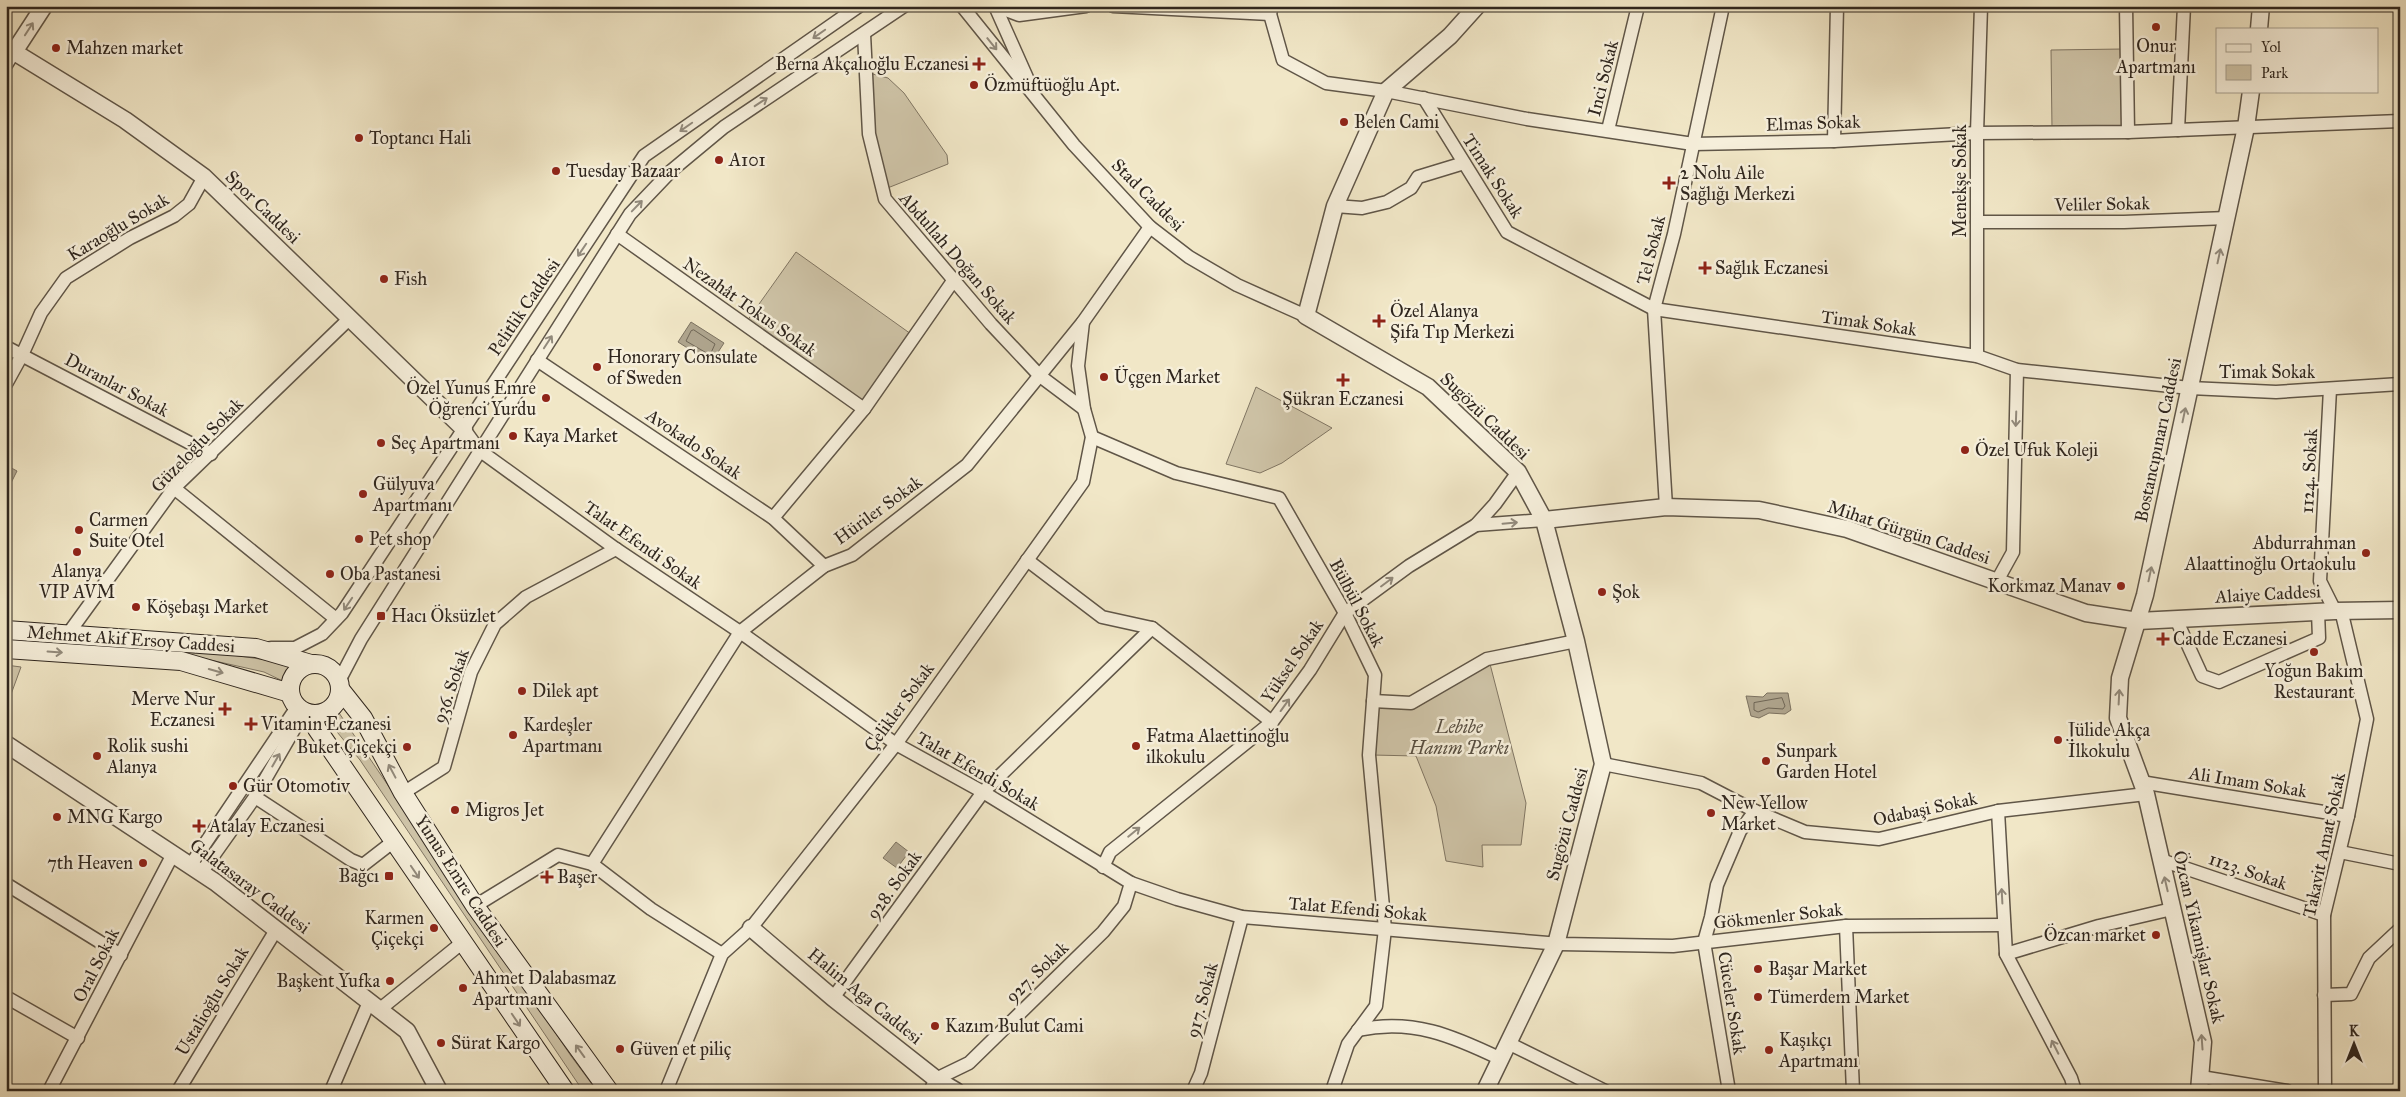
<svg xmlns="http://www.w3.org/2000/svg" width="2406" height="1097" font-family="'IM FELL Great Primer',serif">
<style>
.green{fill:#d0c6aa;stroke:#807664}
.water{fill:#afa58e;stroke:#7c7261}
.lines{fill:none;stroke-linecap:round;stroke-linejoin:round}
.shore{stroke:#6f6656;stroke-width:1}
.minor-casing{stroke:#605648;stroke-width:15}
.tertiary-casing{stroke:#605648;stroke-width:19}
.secondary-casing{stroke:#2f261e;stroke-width:20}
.minor{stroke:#f6efdb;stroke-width:12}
.tertiary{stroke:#f6efdb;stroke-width:16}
.secondary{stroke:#f6efdb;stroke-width:18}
.oneway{stroke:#928a7c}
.poi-dot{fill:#8f2418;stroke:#f6efdb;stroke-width:2}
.labels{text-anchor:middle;stroke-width:5;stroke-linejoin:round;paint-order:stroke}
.poi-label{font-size:18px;fill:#2f261e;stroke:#f6efdb;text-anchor:start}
.street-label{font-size:18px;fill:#2f261e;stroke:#f6efdb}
.park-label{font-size:18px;font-style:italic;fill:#574e41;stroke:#f6efdb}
</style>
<rect width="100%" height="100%" fill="#f1e7c7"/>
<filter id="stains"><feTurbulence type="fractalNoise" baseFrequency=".004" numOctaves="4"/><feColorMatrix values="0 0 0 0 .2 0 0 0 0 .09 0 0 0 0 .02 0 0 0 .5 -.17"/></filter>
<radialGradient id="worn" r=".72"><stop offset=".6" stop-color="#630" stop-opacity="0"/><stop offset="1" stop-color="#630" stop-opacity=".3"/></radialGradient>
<g class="green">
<path d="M2123 49 2125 128 2052 129 2051 50Z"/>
<path d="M869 73 888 78 904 93 947 155 948 164 885 189 872 133Z"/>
<path d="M796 252 911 334 863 403 747 321Z"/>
<path d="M1256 387 1332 428 1282 463 1260 473 1226 464Z"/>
<path d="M6 636 206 651 293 664 289 684 264 672 206 659 6 643Z"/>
<path d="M1490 664 1526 803 1521 845H1482L1483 867 1446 861 1436 806 1416 756 1372 755 1377 707 1414 709Z"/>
<path d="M6 665 21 667 6 708Z"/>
<path d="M335 707 571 1056 597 1091H583L360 760 324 716Z"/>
</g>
<g class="water">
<path d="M691 322 724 343 711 363 678 342Z"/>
<path d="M6 465 17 471 9 487 6 485Z"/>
<path d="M1767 693H1788L1791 710 1785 714 1769 713 1759 718 1751 716 1746 696 1763 697Z"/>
<path d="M896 842 909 852 897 868 883 858Z"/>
</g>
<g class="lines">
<g class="shore">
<path d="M694 330 715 344 710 355 686 341 691 331Z"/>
<path d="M1782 698 1785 706 1783 709 1768 708 1758 712 1754 710V703Z"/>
</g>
<g class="minor-casing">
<g id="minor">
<path d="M962 6 1074 145 1150 227 1189 257 1237 285 1306 316"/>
<path d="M995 6 1028 80"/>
<path d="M995 6 1019 15 1086 6"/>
<path d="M1113 6 1270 14"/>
<path d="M1272 6 1270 14 1283 60 1326 83 1386 91 1527 119 1693 144 1834 141 1977 133 2128 132 2400 121"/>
<path d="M2126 6 2128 132"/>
<path d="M864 34 869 134 885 199 991 324 1040 376 1084 409"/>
<path d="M6 65 14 52"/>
<path d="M1424 98 1507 232 1654 309 1977 356 2017 370 2190 388 2276 392 2400 384"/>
<path d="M1608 130 1638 6"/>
<path d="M2178 130 2184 6"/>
<path d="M1834 141 1837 6"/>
<path d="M1335 206 1362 208 1387 202 1411 188 1418 177 1464 163"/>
<path d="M1977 222H2124L2227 218"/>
<path d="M617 234 864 409"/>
<path d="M6 347 211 454"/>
<path d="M1977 356V133L1981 6"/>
<path d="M537 360 773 518 824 566"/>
<path d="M6 384 22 355 41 313 66 278 130 238 174 216 189 204 204 177"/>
<path d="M2330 389 2320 581 2335 611"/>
<path d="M464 429 479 450 616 549 740 632 896 744 983 792 1131 883 1177 899 1242 917 1560 944 1673 946 1846 926 2004 925"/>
<path d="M1092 437 1176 473 1279 498 1345 613 1375 675 1369 755 1385 929 1376 1006 1348 1044 1332 1091"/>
<path d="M174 488 336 619"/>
<path d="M1666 507 1654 309 1674 234 1723 6"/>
<path d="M773 518 864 409 953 281"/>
<path d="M1476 525 1544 520"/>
<path d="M1027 560 1102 617 1152 628 1272 722"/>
<path d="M1997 581 2013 552 2017 370"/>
<path d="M2176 619 2202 676 2219 682 2319 638 2318 612"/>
<path d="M68 634 174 488 349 319"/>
<path d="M271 648H295L322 634 342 613 644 156 859 6"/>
<path d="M339 681 361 639 630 214 671 171 724 127 904 6"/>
<path d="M1373 701 1411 703 1487 659 1576 641"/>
<path d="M1603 764 1701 783 1755 811 1805 832 1879 839 1998 811 2146 794"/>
<path d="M2141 782 2348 816"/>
<path d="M403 793 444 767 471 672 495 624 526 597 616 549"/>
<path d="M255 797 351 860 363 865 394 841"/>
<path d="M1998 811 2006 954 2071 1078 2075 1091"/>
<path d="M2340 852 2400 864"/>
<path d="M2161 860 2324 915"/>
<path d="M592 864 740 632 824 566 852 555 967 465 1083 322 1150 227"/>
<path d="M190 866 297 707"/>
<path d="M1103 867 1110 852 1272 722 1310 670 1345 613 1409 566 1476 525 1495 504 1518 472"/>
<path d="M201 873 255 797 304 712"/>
<path d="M6 884 121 955"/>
<path d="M475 906 558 855 592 864 651 909 722 954"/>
<path d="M1846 926 1853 1091"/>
<path d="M2006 954 2099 926 2172 909"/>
<path d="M2324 995 2351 994 2369 958 2400 929"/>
<path d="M6 997 78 1038"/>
<path d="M833 998 983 792 1152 628"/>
<path d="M379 1010 463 942"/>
<path d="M1358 1030C1412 1018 1453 1036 1501 1059"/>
<path d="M1508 1043 1605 1091"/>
<path d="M2201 1077 2287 1091"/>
<path d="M49 1091 173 854"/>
<path d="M178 1091 276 930"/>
<path d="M331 1091 369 1002"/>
<path d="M666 1091 722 954 751 928 896 744 1083 482 1092 437 1084 409 1078 366 1083 322"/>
<path d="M930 1091 936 1079 969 1063 1103 932 1124 906 1131 883"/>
<path d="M1193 1091 1201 1073 1242 917"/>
<path d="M1729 1091 1704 942 1711 917 1717 885 1740 831 1755 811"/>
<path d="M2325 1091 2324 915 2348 816 2367 719 2341 610"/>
</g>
</g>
<g class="tertiary-casing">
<g id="tertiary">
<path d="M1477 6 1450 36 1386 91 1335 206 1306 316 1428 387 1518 472 1544 520 1576 641 1603 764 1556 944 1485 1091"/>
<path d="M2259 29 2261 6"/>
<path d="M6 47 125 120 204 177 464 429"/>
<path d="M14 52 44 6"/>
<path d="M1544 520 1666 507 1759 510 1847 529 2086 613 2138 621 2335 611 2400 610"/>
<path d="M6 744 215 882 407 1031 439 1091"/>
<path d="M751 928 833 998 936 1079 956 1091"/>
<path d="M2199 1091 2203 1042 2146 794 2118 718 2120 678 2145 595 2246 127 2251 91"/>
</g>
</g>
<g class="secondary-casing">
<g id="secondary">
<path d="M6 630 256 648 311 664"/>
<path d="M6 649 181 661 290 693"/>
<circle cx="315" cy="689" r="25"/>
<path d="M340 689 363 718 403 793 475 906 609 1091"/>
<path d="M312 714 317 729 565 1091"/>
</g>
</g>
<use href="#minor" class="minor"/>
<use href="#tertiary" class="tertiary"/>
<use href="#secondary" class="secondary"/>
</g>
<defs><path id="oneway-shaft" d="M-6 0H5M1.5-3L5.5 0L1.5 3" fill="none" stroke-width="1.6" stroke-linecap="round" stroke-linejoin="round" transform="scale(1.25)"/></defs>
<g class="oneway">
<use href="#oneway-shaft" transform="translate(29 29) rotate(-57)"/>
<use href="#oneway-shaft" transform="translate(819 34) rotate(145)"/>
<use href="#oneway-shaft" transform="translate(992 44) rotate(51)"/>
<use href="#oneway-shaft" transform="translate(761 102) rotate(-33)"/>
<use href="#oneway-shaft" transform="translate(686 127) rotate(145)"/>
<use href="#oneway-shaft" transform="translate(637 206) rotate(-46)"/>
<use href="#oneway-shaft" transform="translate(582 250) rotate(124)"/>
<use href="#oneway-shaft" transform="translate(2219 256) rotate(-78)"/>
<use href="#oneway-shaft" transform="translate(548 342) rotate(-57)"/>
<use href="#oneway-shaft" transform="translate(2184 415) rotate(-78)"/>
<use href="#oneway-shaft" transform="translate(2016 419) rotate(92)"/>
<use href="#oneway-shaft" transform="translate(1510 523) rotate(-5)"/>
<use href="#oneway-shaft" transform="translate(2150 574) rotate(-78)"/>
<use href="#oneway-shaft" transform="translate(1387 582) rotate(-37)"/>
<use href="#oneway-shaft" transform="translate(348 604) rotate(124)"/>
<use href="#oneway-shaft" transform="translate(55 652) rotate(4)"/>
<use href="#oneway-shaft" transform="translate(216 671) rotate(16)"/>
<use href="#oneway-shaft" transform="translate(2119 697) rotate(-87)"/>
<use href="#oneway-shaft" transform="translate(1285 705) rotate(-54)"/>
<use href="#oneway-shaft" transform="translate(276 760) rotate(-60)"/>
<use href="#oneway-shaft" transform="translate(392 771) rotate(-118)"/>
<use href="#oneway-shaft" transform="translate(1134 832) rotate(-39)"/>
<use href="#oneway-shaft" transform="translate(415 872) rotate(56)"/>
<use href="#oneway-shaft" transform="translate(2166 884) rotate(-103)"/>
<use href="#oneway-shaft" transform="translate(2002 896) rotate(-93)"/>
<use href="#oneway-shaft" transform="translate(516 1020) rotate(56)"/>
<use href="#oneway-shaft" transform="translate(2202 1042) rotate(-94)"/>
<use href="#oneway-shaft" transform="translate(2055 1047) rotate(-117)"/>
<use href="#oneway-shaft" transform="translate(580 1051) rotate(-126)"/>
</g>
<g class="poi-dot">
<circle cx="2156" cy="27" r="5"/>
<circle cx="56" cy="48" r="5"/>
<path d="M976.5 56.5h5v5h5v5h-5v5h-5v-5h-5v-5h5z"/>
<circle cx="974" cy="85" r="5"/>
<circle cx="1344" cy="122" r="5"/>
<circle cx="359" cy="138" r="5"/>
<circle cx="719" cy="160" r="5"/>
<circle cx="556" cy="171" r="5"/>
<path d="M1666.5 175.5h5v5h5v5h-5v5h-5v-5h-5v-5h5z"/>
<path d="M1702.5 260.5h5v5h5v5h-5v5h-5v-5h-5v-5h5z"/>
<circle cx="384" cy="279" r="5"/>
<path d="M1376.5 313.5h5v5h5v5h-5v5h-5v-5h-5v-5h5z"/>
<circle cx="597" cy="367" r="5"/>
<circle cx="1104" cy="377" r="5"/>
<path d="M1340.5 372.5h5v5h5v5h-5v5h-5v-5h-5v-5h5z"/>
<circle cx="546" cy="398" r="5"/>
<circle cx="513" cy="436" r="5"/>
<circle cx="381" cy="443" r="5"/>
<circle cx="1965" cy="450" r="5"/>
<circle cx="363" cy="494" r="5"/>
<circle cx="79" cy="530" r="5"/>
<circle cx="359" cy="539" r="5"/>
<circle cx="77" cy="552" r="5"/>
<circle cx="2366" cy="553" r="5"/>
<circle cx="330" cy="574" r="5"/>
<circle cx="2121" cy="586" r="5"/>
<circle cx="1602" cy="592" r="5"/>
<circle cx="136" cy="607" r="5"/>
<rect x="376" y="611" width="10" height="10" rx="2.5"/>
<path d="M2160.5 631.5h5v5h5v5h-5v5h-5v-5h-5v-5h5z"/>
<circle cx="2314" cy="652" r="5"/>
<circle cx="522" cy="691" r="5"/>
<path d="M222.5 701.5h5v5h5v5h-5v5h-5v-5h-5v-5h5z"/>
<path d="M248.5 716.5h5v5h5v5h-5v5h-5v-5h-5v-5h5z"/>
<circle cx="513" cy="735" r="5"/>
<circle cx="2058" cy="740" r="5"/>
<circle cx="1136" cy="746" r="5"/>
<circle cx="407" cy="747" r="5"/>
<circle cx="97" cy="756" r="5"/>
<circle cx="1766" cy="761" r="5"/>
<circle cx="233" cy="786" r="5"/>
<circle cx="455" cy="810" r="5"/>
<circle cx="1711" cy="813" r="5"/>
<circle cx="57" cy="817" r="5"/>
<path d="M196.5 818.5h5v5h5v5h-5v5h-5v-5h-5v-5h5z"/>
<circle cx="143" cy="863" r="5"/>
<rect x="384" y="871" width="10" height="10" rx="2.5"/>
<path d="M544.5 869.5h5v5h5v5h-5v5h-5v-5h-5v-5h5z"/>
<circle cx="434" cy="928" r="5"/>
<circle cx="2156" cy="935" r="5"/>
<circle cx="1758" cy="969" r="5"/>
<circle cx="390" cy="981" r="5"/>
<circle cx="463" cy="988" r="5"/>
<circle cx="1758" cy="997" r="5"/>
<circle cx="935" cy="1026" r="5"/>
<circle cx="441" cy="1043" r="5"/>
<circle cx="620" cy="1049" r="5"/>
<circle cx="1769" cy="1050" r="5"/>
</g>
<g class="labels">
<g class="poi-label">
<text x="2156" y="52" text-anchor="middle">Onur<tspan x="2156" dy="21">Apartmanı</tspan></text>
<text x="66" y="54">Mahzen market</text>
<text x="969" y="70" text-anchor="end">Berna Akçalıoğlu Eczanesi</text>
<text x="984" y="91">Özmüftüoğlu Apt.</text>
<text x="1354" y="128">Belen Cami</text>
<text x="369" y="144">Toptancı Hali</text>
<text x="729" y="166">A101</text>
<text x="566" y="177">Tuesday Bazaar</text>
<text x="1680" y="179">2 Nolu Aile<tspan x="1680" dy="21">Sağlığı Merkezi</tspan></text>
<text x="1715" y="274">Sağlık Eczanesi</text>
<text x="394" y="285">Fish</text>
<text x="1390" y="317">Özel Alanya<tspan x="1390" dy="21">Şifa Tıp Merkezi</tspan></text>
<text x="607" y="363">Honorary Consulate<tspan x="607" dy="21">of Sweden</tspan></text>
<text x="1114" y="383">Üçgen Market</text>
<text x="536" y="394" text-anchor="end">Özel Yunus Emre<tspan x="536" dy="21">Öğrenci Yurdu</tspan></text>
<text x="1343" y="405" text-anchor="middle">Şükran Eczanesi</text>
<text x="523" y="442">Kaya Market</text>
<text x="391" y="449">Seç Apartmanı</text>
<text x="1975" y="456">Özel Ufuk Koleji</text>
<text x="373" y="490">Gülyuva<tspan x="373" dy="21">Apartmanı</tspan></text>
<text x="89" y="526">Carmen<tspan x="89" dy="21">Suite Otel</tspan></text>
<text x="369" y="545">Pet shop</text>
<text x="2356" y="549" text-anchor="end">Abdurrahman<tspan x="2356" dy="21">Alaattinoğlu Ortaokulu</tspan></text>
<text x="77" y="577" text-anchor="middle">Alanya<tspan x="77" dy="21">VIP AVM</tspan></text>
<text x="340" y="580">Oba Pastanesi</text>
<text x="2111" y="592" text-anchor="end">Korkmaz Manav</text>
<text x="1612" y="598">Şok</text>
<text x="146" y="613">Köşebaşı Market</text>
<text x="391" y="622">Hacı Öksüzlet</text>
<text x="2173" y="645">Cadde Eczanesi</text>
<text x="2314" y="677" text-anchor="middle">Yoğun Bakım<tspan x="2314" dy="21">Restaurant</tspan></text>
<text x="532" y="697">Dilek apt</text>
<text x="215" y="705" text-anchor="end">Merve Nur<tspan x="215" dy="21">Eczanesi</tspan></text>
<text x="261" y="730">Vitamin Eczanesi</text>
<text x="523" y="731">Kardeşler<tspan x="523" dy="21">Apartmanı</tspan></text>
<text x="2068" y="736">Jülide Akça<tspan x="2068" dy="21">İlkokulu</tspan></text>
<text x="1146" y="742">Fatma Alaettinoğlu<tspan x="1146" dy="21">ilkokulu</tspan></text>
<text x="107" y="752">Rolik sushi<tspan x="107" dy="21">Alanya</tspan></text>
<text x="397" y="753" text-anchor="end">Buket Çiçekçi</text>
<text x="1776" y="757">Sunpark<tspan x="1776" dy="21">Garden Hotel</tspan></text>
<text x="243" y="792">Gür Otomotiv</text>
<text x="1721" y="809">New Yellow<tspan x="1721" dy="21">Market</tspan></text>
<text x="465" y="816">Migros Jet</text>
<text x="67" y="823">MNG Kargo</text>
<text x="209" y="832">Atalay Eczanesi</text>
<text x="133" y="869" text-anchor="end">7th Heaven</text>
<text x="379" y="882" text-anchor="end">Bağcı</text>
<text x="557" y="883">Başer</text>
<text x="424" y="924" text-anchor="end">Karmen<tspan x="424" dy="21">Çiçekçi</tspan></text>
<text x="2146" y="941" text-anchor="end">Özcan market</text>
<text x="1768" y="975">Başar Market</text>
<text x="473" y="984">Ahmet Dalabasmaz<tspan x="473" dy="21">Apartmanı</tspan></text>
<text x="380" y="987" text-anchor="end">Başkent Yufka</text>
<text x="1768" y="1003">Tümerdem Market</text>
<text x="945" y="1032">Kazım Bulut Cami</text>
<text x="1779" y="1046">Kaşıkçı<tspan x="1779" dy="21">Apartmanı</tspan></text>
<text x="451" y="1049">Sürat Kargo</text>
<text x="630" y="1055">Güven et piliç</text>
</g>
<g class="street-label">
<text transform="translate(1603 78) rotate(-76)" y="6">Inci Sokak</text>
<text transform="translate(1813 123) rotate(-2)" y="6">Elmas Sokak</text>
<text transform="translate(1493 176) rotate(57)" y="6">Timak Sokak</text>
<text transform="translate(1960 181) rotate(-90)" y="6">Menekşe Sokak</text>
<text transform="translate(1148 195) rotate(45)" y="6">Stad Caddesi</text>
<text transform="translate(2102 204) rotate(-1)" y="6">Veliler Sokak</text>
<text transform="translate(263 207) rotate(44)" y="6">Spor Caddesi</text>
<text transform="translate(118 227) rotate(-31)" y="6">Karaoğlu Sokak</text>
<text transform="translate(1651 250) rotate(-76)" y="6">Tel Sokak</text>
<text transform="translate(958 258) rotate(49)" y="6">Abdullah Doğan Sokak</text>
<text transform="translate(524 307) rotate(-56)" y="6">Pelitlik Caddesi</text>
<text transform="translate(750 307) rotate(35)" y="6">Nezahât Tokus Sokak</text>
<text transform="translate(1869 323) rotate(8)" y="6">Timak Sokak</text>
<text x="2267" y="378">Timak Sokak</text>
<text transform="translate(117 385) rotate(28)" y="6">Duranlar Sokak</text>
<text transform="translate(1485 416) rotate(44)" y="6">Sugözü Caddesi</text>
<text transform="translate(2158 440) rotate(-78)" y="6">Bostancıpınarı Caddesi</text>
<text transform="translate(694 444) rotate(34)" y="6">Avokado Sokak</text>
<text transform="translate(197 445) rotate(-46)" y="6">Güzeloğlu Sokak</text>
<text transform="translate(2309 471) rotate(-87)" y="6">1124. Sokak</text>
<text transform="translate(878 510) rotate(-36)" y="6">Hüriler Sokak</text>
<text transform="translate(1909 532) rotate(18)" y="6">Mihat Gürgün Caddesi</text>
<text transform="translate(643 545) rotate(35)" y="6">Talat Efendi Sokak</text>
<text transform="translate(2268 594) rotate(-3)" y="6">Alaiye Caddesi</text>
<text transform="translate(1357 603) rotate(62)" y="6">Bülbül Sokak</text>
<text transform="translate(131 639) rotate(4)" y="6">Mehmet Akif Ersoy Caddesi</text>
<text transform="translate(1292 661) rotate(-56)" y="6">Yüksel Sokak</text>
<text transform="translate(451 686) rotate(-71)" y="6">936. Sokak</text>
<text transform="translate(899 707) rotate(-54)" y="6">Çelikler Sokak</text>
<text transform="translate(978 771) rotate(30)" y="6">Talat Efendi Sokak</text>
<text transform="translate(2248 782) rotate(9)" y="6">Ali Imam Sokak</text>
<text transform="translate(1925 809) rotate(-12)" y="6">Odabaşi Sokak</text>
<text transform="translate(1567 824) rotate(-75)" y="6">Sugözü Caddesi</text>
<text transform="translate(2324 845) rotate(-78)" y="6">Takavit Amat Sokak</text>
<text transform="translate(2248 871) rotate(19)" y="6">1123. Sokak</text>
<text transform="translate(461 881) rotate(57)" y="6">Yunus Emre Caddesi</text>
<text transform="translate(894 885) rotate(-54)" y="6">928. Sokak</text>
<text transform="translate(250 886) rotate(37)" y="6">Galatasaray Caddesi</text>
<text transform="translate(1358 909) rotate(5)" y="6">Talat Efendi Sokak</text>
<text transform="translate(1778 916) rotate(-6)" y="6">Gökmenler Sokak</text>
<text transform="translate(2199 937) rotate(77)" y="6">Özcan Yikamişlar Sokak</text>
<text transform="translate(96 965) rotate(-63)" y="6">Oral Sokak</text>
<text transform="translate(1037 972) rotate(-44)" y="6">927. Sokak</text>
<text transform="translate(865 996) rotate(39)" y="6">Halim Aga Caddesi</text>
<text transform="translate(1202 1000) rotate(-75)" y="6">917. Sokak</text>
<text transform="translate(212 1001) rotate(-59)" y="6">Ustalioğlu Sokak</text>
<text transform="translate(1732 1003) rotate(81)" y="6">Cüceler Sokak</text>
</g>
<g class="park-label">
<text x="1459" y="733">Lebibe<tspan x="1459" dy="21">Hanım Parkı</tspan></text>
</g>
</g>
<rect width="2406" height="1097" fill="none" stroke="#f1e7c7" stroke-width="25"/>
<rect x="8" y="8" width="2391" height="1082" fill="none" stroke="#2f261e" stroke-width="2.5"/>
<rect x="12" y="12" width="2381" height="1072" fill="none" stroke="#2f261e"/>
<rect x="2216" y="28" width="162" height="65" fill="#f6efdb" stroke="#a69f8f"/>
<rect x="2226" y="44" width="25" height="8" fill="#f6efdb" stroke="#a69f8f"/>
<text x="2261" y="52" font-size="15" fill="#2f261e">Yol</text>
<rect x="2226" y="65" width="25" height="15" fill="#d0c6aa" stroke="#a69f8f"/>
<text x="2261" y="78" font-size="15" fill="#2f261e">Park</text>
<g transform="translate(2354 1044)" stroke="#f6efdb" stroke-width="4" paint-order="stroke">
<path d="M0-4L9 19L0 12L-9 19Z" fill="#2f261e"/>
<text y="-8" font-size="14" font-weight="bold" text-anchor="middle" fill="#2f261e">K</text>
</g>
<rect width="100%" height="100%" filter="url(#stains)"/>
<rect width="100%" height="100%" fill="url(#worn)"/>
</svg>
